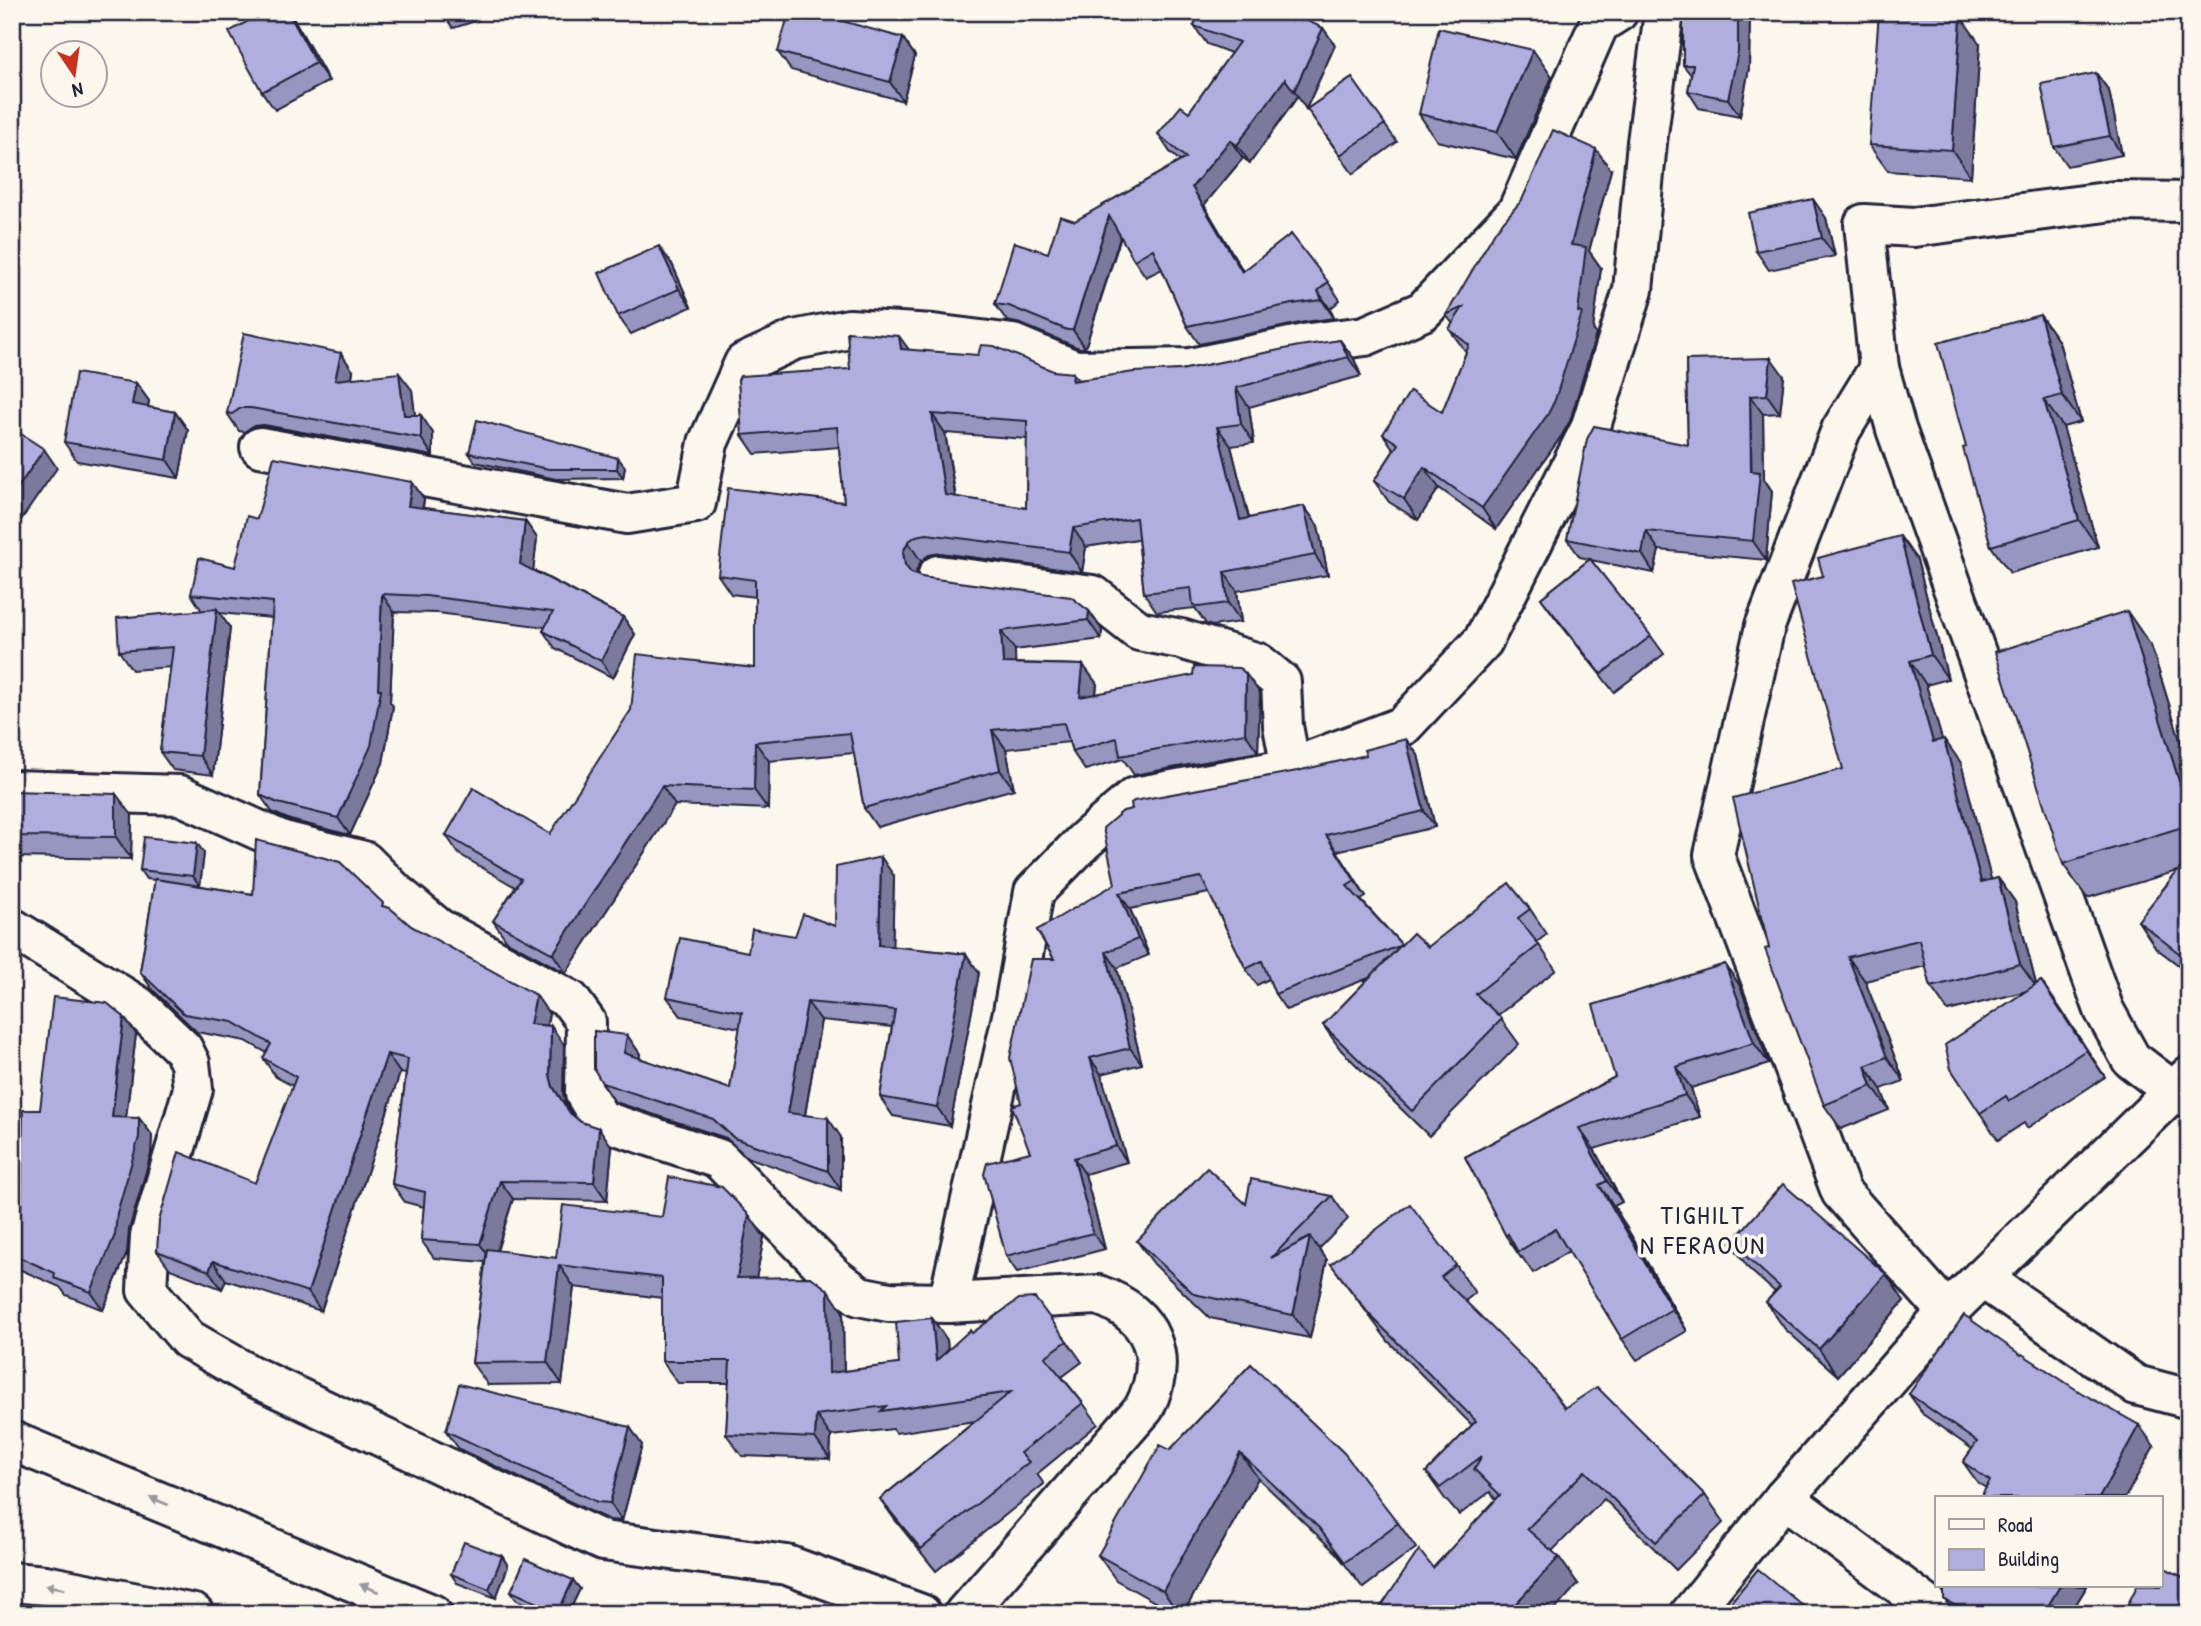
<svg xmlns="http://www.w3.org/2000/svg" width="2201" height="1626" font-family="'Patrick Hand',sans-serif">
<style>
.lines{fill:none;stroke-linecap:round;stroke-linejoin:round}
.minor-casing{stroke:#22223b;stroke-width:44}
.major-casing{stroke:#22223b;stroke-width:44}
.highway-casing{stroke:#22223b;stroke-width:44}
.minor{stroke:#fbf7ec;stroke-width:38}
.major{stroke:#fbf7ec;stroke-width:38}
.highway{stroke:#fbf7ec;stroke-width:38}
.wall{fill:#9796c0;stroke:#22223b;stroke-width:2;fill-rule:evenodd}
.shaded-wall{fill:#7b7a9c;stroke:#22223b;stroke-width:2}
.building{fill:#b0aedf;stroke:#22223b;stroke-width:2;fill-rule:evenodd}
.oneway{fill:#99979c}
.labels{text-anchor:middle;stroke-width:7;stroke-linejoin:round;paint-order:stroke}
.quarter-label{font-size:26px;letter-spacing:2px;fill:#22223b;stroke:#fbf7ec}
</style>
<rect width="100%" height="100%" fill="#fbf7ec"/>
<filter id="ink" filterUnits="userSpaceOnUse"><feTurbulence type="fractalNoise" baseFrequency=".0143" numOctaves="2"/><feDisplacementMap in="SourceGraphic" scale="14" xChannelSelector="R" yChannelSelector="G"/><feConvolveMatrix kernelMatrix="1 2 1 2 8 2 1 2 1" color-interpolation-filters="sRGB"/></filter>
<g filter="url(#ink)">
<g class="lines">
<g class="minor-casing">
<g id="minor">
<path d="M2189 202 2114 201 1914 227 1864 224 1879 368 1896 429 2104 1010 2131 1059 2173 1091 2189 1098"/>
<path d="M1879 368 1841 430 1765 626 1714 855 1841 1192 1947 1312"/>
<path d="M260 447 627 514 696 503 708 443 744 363 794 340 849 329 933 334 1013 344 1075 370 1190 368 1309 343 1365 336 1423 311 1517 212 1599 24 1618 12"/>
<path d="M938 575 1093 595 1139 631 1181 639 1258 663 1281 682 1283 726 1291 768"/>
<path d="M12 790 180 795 283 841 364 861 397 894 438 928 570 1000 586 1022 585 1094 601 1120 719 1159 834 1277 859 1296 889 1302 948 1303 1098 1295C1152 1314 1170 1357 1144 1408L964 1614"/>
<path d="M12 928 138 1006 183 1049 190 1063 193 1089 150 1236 147 1290 188 1339 250 1375 603 1541 787 1565 921 1614"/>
<path d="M1982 1278 2136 1385 2189 1399"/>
<path d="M948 1303 1013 1012 1034 892 1084 841 1135 797 1291 768 1403 726 1483 641 1590 429 1633 290 1647 142 1664 12"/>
<path d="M1784 1498 1939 1614"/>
<path d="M1690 1614 1784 1498 1947 1312 2189 1076"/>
</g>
</g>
<g class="major-casing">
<path id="major" d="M12 1441 432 1614"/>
</g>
<g class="highway-casing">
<path id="highway" d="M12 1582 45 1585 194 1614"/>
</g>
<use href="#minor" class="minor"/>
<use href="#major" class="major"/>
<use href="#highway" class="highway"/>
</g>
<g class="wall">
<path d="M442 12H505L453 28Z"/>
<path d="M1683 12H1750L1749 68 1740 116 1699 108 1688 91 1691 75 1683 65Z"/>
<path d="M295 21 329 81 275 110 262 92Z"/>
<path d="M1194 26 1323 28 1335 45 1306 109 1298 96 1250 163 1243 158 1204 205 1243 271 1328 282 1340 300 1330 309 1334 318 1305 322 1199 344 1187 326 1162 269 1146 277 1134 260 1121 237 1085 348H1079L1021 324 1007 321 995 304 1048 253 1075 221 1180 161 1170 152 1158 134 1189 112 1231 53 1207 44Z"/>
<path d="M903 38 915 56 903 101 791 70 778 52Z"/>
<path d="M1980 44 1971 177 1888 171 1869 145Z"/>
<path d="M2096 73 2109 91 2122 155 2067 166 2054 147Z"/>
<path d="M1552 77 1516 159 1437 141 1419 114Z"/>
<path d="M1352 78 1397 142 1353 174 1307 109Z"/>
<path d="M1611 170 1589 251 1601 268 1593 329 1596 334 1570 421 1562 435 1496 529 1439 488 1418 520 1389 502 1374 481 1394 450 1383 434 1442 412 1466 352 1449 329 1453 324 1446 315Z"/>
<path d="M1826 218 1835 256 1769 270 1756 251Z"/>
<path d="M672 264 691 307 631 334 618 316Z"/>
<path d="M2040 315 2059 342 2081 422 2063 427 2098 547 2010 573 1991 546 1966 447Z"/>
<path d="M1340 340 1354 359 1361 376 1249 407 1254 443 1231 446 1249 518 1304 506 1318 526 1328 575 1237 591 1241 622 1212 626 1206 624 1195 608 1157 612 1144 593 1138 539 1086 547 1082 572 941 553 929 555 921 561 916 572 917 576 921 577 1089 611 1102 630 1101 639 1015 650V663L1083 665 1097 684 1096 694 1260 693 1258 752 1134 775 1123 759 1085 770 1072 751 1069 742 1006 749 1014 789 877 827 864 808 854 753 769 761 768 809 675 805 566 973 507 941 493 921 515 887 459 854 446 835 550 834 755 668V597L731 594 718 575 844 502 839 447 755 454 742 435 850 369 909 350 1053 371 1078 380 1181 370ZM945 433 1027 439 1026 508 956 497Z"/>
<path d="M1686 360 1784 376 1780 413 1763 414 1764 479 1772 491 1766 560 1659 550 1654 573 1591 560 1651 636 1664 654 1614 692 1554 616 1541 598 1590 559 1580 557 1567 539 1688 445Z"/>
<path d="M353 371 352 378 412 390 415 415 433 433V456L264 425 253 426 244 432 239 431 227 413Z"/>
<path d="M136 383 149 401 148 407 175 412 188 430 179 478 77 461 64 442Z"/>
<path d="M469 453 618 458 625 467 623 478 556 479 475 462Z"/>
<path d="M412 482 424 499 423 508 525 521 537 538 533 570 623 617 635 634 613 678 555 648 543 631 545 627 438 613 394 612 390 702 393 706 383 763 350 835 290 820 272 812 260 795 272 618 219 613 230 628 213 775 173 770 160 752 171 667 132 670 119 651 202 611 191 594 235 567 257 519Z"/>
<path d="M1917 560 1948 679 1926 685 1942 740 1961 763 1991 880 1998 878 2015 902 2036 984 2041 981 2105 1077 2027 1128 2024 1123 1998 1140 1980 1113 2027 991 1948 1011 1931 987 1926 966 1865 981 1904 1081 1881 1089 1889 1110 1841 1129 1824 1105 1769 948 1843 769Z"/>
<path d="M2151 646 2189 769V973L2156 948 2138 921 2177 871 2087 898 2063 864Z"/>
<path d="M1418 755 1435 827 1337 851 1366 897 1361 900 1402 945 1428 947 1530 909 1547 934 1537 942 1556 970 1498 1015 1519 1044 1429 1136 1341 1050 1323 1025 1369 978 1286 1010 1275 994 1269 979 1257 985 1246 969 1209 893 1130 909 1149 955 1117 968 1142 1064 1101 1074 1127 1162 1085 1174 1105 1249 1017 1272 1006 1256 1030 1152 1021 1103 1054 959 1037 930Z"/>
<path d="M12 791 132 815 131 859 12 857Z"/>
<path d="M204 853 200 886 253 894 386 907 411 926 549 1014 547 1026H551L564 1045 563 1094 566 1105 573 1116 612 1147 607 1201 513 1199 497 1251 556 1258 662 1217 749 1215 764 1237 756 1278 843 1312 844 1371 899 1364 932 1318 947 1340 948 1350 972 1333 1067 1341 1082 1362 1062 1377 1083 1403 1098 1424 1037 1474 1044 1484 936 1571 895 1520 880 1499 975 1421 896 1433 893 1429 831 1436 830 1459 742 1456 726 1434 729 1383H678L662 1361V1298L574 1287 562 1384 488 1385 472 1363 485 1262 434 1258 421 1240 424 1207 405 1202 392 1184 406 1074 400 1073 321 1311 226 1280 222 1289 170 1269 157 1251 255 1183 293 1086 276 1077 263 1058 267 1053 246 1041 197 1032 153 990 140 972 155 880 146 879 140 870Z"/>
<path d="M894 876 892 947 966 954 979 973 950 1126 893 1116 880 1097 892 1027 821 1020 805 1115 841 1137V1190L747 1157 726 1138 615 1102 602 1083 627 1035 640 1054 639 1058 730 1089 740 1028 681 1016 667 997 748 952 795 936 835 926Z"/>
<path d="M1725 964 1740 986 1769 1064 1691 1088 1700 1117 1594 1149 1622 1202 1614 1206 1687 1331 1637 1360 1622 1339 1569 1251 1533 1273 1522 1257 1521 1258 1506 1236 1465 1157 1615 1077Z"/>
<path d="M136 1034 126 1118H139L152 1135 151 1154 129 1230 127 1253 103 1310 66 1295 60 1287 12 1266V1207L21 1211 40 1110Z"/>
<path d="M1332 1196 1348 1219 1319 1249 1327 1260 1310 1338 1210 1318 1154 1264 1137 1241 1246 1204Z"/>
<path d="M1731 1243 1904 1301 1838 1376 1785 1329 1766 1302 1775 1292 1749 1269Z"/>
<path d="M1331 1264 1456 1265 1475 1293 1465 1301 1565 1408 1705 1495 1724 1522 1676 1570 1604 1499 1552 1551 1578 1584 1433 1568 1496 1500 1490 1492 1459 1515 1445 1499 1426 1472 1472 1425 1388 1341Z"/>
<path d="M2021 1355 2154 1446 1986 1488 1978 1483 1963 1462 1972 1449 1924 1415 1909 1394Z"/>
<path d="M1251 1364 1398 1523 1416 1548 1363 1588 1337 1554 1258 1478 1183 1614H1176L1116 1580 1098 1555 1170 1450Z"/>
<path d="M446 1431 642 1445 622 1521 609 1520 459 1449Z"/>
<path d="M502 1556 508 1566 496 1598 457 1583 451 1574Z"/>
<path d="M573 1580 580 1589 568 1614H548L517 1600 511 1591Z"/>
<path d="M1943 1586H2087L2070 1614H1955L1944 1599V1587Z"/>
</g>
<g class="shaded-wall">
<path d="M288 12H289L295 21 329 81 316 63Z"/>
<path d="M1738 12H1750L1749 68 1740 116 1728 99Z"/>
<path d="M1961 17 1980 44 1971 177 1952 150Z"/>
<path d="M1323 28 1335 45 1306 109 1294 91Z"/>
<path d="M903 38 915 56 903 101 890 82Z"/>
<path d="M1533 50 1552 77 1516 159 1497 132Z"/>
<path d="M2096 73 2109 91 2122 155 2110 136Z"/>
<path d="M1285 79 1298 96 1250 163 1237 145Z"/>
<path d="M1230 140 1243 158 1204 205 1254 290 1242 272 1192 187Z"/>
<path d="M1596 149 1611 170 1589 251 1601 268 1593 329 1596 334 1570 421 1562 435 1496 529 1482 508 1578 312 1571 245Z"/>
<path d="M1813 199 1826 218 1835 256 1822 238Z"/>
<path d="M1109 216 1121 234 1085 348 1073 330Z"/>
<path d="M659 246 672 264 691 307 679 289Z"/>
<path d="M1318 291 1330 309 1334 318 1322 300Z"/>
<path d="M2040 315 2059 342 2081 422 2062 395Z"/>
<path d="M899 336 913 355 901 349Z"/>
<path d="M1340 340 1354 359 1361 376 1348 357Z"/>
<path d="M341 353 353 371 348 398 335 380Z"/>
<path d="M1771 358 1784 376 1780 413 1767 395Z"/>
<path d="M399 373 412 390 417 433 404 415Z"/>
<path d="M1073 373 1087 392 1072 381Z"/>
<path d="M136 383 149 401 145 423 132 404Z"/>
<path d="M1236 388 1249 407 1254 443 1241 424Z"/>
<path d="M1750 396 1763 414 1764 479 1772 491 1766 560 1753 541Z"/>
<path d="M2044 400 2063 427 2098 547 2079 520Z"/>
<path d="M175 412 188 430 179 478 167 460Z"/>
<path d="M932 414 945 433 958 514 945 495Z"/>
<path d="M421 415 433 433V456L421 438Z"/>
<path d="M1217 427 1231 446 1254 539 1240 520Z"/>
<path d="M44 449 57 468 12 533V496Z"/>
<path d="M618 458 625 467 623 478 617 469Z"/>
<path d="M1424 467 1439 488 1418 520 1404 499Z"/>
<path d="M412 482 424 499 420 523 408 506Z"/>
<path d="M1304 506 1318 526 1328 575 1315 555Z"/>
<path d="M525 521 537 538 532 581 520 564Z"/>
<path d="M1073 528 1086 547 1082 572 1069 552Z"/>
<path d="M1646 531 1659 550 1654 573 1642 554Z"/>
<path d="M1900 536 1917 560 1948 679 1931 655Z"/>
<path d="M908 542 921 561 916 572 918 584 905 565 903 552Z"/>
<path d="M1224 572 1237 591 1241 622 1228 603Z"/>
<path d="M382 594 394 612 390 702 393 706 383 763 350 835 338 818 378 689Z"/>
<path d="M217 609 230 628 213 775 200 756Z"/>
<path d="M1089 611 1102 630 1101 639 1088 620Z"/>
<path d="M2127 611 2151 646 2189 769V814Z"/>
<path d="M623 617 635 634 613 678 601 661Z"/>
<path d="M12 629 18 637 12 680Z"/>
<path d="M1001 631 1015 650 1016 682 1003 663Z"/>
<path d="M1910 661 1926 685 1950 766 1933 742Z"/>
<path d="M1083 665 1097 684 1093 716 1080 697Z"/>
<path d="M1246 674 1260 693 1258 752 1245 733Z"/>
<path d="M992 730 1006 749 1014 789 1000 770Z"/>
<path d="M1406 739 1418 755 1435 827 1424 811Z"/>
<path d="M1944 739 1961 763 1998 906 1981 882Z"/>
<path d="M755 742 769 761 768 809 754 790Z"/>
<path d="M662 786 675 805 566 973 553 954Z"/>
<path d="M116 794 132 815 131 859 116 837Z"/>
<path d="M1326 835 1337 851 1366 897 1355 881Z"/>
<path d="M197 843 204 853 200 886 193 876Z"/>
<path d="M881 857 894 876 892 964 879 945Z"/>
<path d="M1998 878 2015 902 2037 988 2020 964Z"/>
<path d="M1119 893 1130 909 1149 955 1138 939Z"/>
<path d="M1106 952 1117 968 1142 1064 1130 1048Z"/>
<path d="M966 954 979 973 950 1126 937 1107Z"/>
<path d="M1848 957 1865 981 1904 1081 1887 1057Z"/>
<path d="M1725 964 1740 986 1769 1064 1754 1043Z"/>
<path d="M2041 981 2060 1008 2105 1077 2086 1050Z"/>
<path d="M536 995 549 1014 543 1042 530 1024Z"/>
<path d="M807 1002 821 1020 802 1132 788 1113Z"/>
<path d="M124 1017 136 1034 124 1134 112 1117Z"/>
<path d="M551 1026 564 1045 563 1094 566 1105 583 1132 553 1087 550 1075Z"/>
<path d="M627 1035 640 1054 638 1071 624 1053Z"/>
<path d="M387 1054 400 1073 321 1311 308 1292Z"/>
<path d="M1090 1058 1101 1074 1127 1162 1116 1146Z"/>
<path d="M1865 1066 1881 1089 1889 1110 1872 1086Z"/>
<path d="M1676 1067 1691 1088 1700 1117 1685 1095Z"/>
<path d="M139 1118 152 1135 151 1154 129 1230 127 1253 103 1310 91 1292 117 1213Z"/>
<path d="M828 1118 841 1137V1190L828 1171Z"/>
<path d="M599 1128 612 1147 607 1201 594 1182Z"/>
<path d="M1579 1128 1594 1149 1622 1202 1607 1181Z"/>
<path d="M1074 1158 1085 1174 1105 1249 1093 1233Z"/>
<path d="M500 1181 513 1199 493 1262 480 1244Z"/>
<path d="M1599 1185 1614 1206 1687 1331 1672 1309Z"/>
<path d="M749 1215 764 1237 752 1300 737 1278Z"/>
<path d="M1310 1237 1327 1260 1310 1338 1293 1315Z"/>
<path d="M213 1261 226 1280 222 1289 209 1271Z"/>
<path d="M559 1265 574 1287 562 1384 547 1362Z"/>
<path d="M1886 1274 1904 1301 1838 1376 1819 1349Z"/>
<path d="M828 1290 843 1312 844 1394 829 1373Z"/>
<path d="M932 1318 947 1340 951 1383 936 1361Z"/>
<path d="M816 1415 831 1436 830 1459 815 1438Z"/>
<path d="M2139 1425 2154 1446 2125 1498H2099Z"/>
<path d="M630 1427 642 1445 622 1521 610 1503Z"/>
<path d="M1240 1453 1258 1478 1183 1614H1179L1163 1591Z"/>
<path d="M502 1556 508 1566 496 1598 489 1589Z"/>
<path d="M1559 1557 1578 1584 1551 1614H1506Z"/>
<path d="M573 1580 580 1589 568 1614H560L558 1612Z"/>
<path d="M2060 1586H2087L2070 1614H2043Z"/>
</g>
<g class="building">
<path d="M264 12H288L316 63 262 92 229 32Z"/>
<path d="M789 12H810L903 38 890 82 778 52Z"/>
<path d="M1199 12H1288L1323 28 1294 91 1285 79 1237 145 1230 140 1192 187 1242 272 1291 234 1328 282 1318 291 1322 300 1292 304 1187 326 1153 249 1134 260 1109 216 1073 330H1067L1009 306 995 304 1014 242 1048 253 1060 216 1075 221 1186 158 1158 134 1181 106 1189 112 1239 42 1194 26Z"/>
<path d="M1683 12H1738V52L1728 99 1688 91 1693 65H1683Z"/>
<path d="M1879 12 1961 17 1952 150 1869 145Z"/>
<path d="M1439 28 1533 50 1497 132 1419 114Z"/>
<path d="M2189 36V59L2184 37Z"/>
<path d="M2096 73 2110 136 2054 147 2041 84Z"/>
<path d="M1352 78 1385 124 1340 155 1307 109Z"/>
<path d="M1553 130 1596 149 1571 245 1586 247 1578 312 1582 313 1555 400 1548 414 1482 508 1424 467 1404 499 1374 481 1398 444 1383 434 1410 391 1442 412 1469 345 1449 329 1463 307 1446 315 1496 230 1522 200Z"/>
<path d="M1813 199 1822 238 1756 251 1748 213Z"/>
<path d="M659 246 679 289 618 316 599 273Z"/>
<path d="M2040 315 2062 395 2044 400 2079 520 1991 546 1963 448 1966 447 1938 343Z"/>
<path d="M847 332 899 336 901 349 978 355 981 345 994 346 1053 371 1073 373 1072 381 1134 372 1181 370 1299 346 1340 340 1348 357 1236 388 1241 424 1217 427 1240 520 1304 506 1315 555 1224 572 1228 603 1199 607 1193 605 1191 588 1144 593 1136 518 1073 528 1069 552 927 534 916 536 908 542 903 552 905 565 911 573 921 577 1071 597 1089 611 1088 620 1001 631 1003 663 1083 665 1080 697 1193 675 1194 667 1240 668 1246 674 1245 733 1120 756 1117 738 1072 751 1064 723 992 730 1000 770 864 808 850 733 755 742 754 790 662 786 553 954 493 921 521 879 446 835 473 788 550 834 631 710 637 654 755 668V580L718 575 728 488 844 502 837 427 742 435 738 380 740 376 850 369ZM932 414 1027 421 1026 508 945 495Z"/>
<path d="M244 333 341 353 335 380 399 373 404 415H421V438L251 408H241L232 414 227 413Z"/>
<path d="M1771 358 1767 395 1750 396 1751 471 1760 472 1753 541 1646 531 1642 554 1567 539 1587 439 1594 426 1688 445 1686 360Z"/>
<path d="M76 373 136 383 132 404 175 412 167 460 64 442Z"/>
<path d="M477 420 618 458 617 469H549L469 453Z"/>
<path d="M12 428 44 449 12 496Z"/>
<path d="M274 457 412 482 408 506 525 521 520 564 623 617 601 661 543 631 553 612 426 596 382 594 378 689H381L371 746 338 818 278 803 260 795 273 602 191 594 199 558 235 567 247 516 257 519Z"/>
<path d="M1900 536 1931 655 1910 661 1933 742 1944 739 1981 882 1998 878 2020 964 1931 987 1919 940 1848 957 1887 1057 1865 1066 1872 1086 1824 1105 1765 949 1769 948 1733 798 1843 769 1791 584 1823 576 1818 558Z"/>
<path d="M1590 559 1651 636 1601 674 1541 598Z"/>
<path d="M217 609 200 756 160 752 173 647 119 651 117 618Z"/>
<path d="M2127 611 2189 814V825L2063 864 1995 652Z"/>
<path d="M1406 739 1424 811 1326 835 1355 881 1347 886 1402 945 1275 994 1262 961 1246 969 1201 877 1119 893 1138 939 1106 952 1130 1048 1090 1058 1116 1146 1074 1158 1093 1233 1006 1256 984 1174 987 1163 1030 1152 1012 1106 1021 1103 1010 1058 1031 959H1054L1037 930 1115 884 1103 828 1123 811 1132 809 1131 803 1134 801 1297 771 1366 755 1364 750Z"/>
<path d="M12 791 116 794V837L12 836Z"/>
<path d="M144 837 197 843 193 876 140 870Z"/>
<path d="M256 840 340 862 383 903 382 906 390 908 411 926 536 995 530 1024 551 1026 550 1075 553 1087 570 1113 581 1122 599 1128 594 1182 500 1181 480 1244 421 1240 425 1192 392 1184 408 1059 387 1054 308 1292 213 1261 209 1271 157 1251 159 1221 179 1152 255 1183 296 1077 263 1058 271 1044 233 1022 184 1014 140 972 155 879 253 894Z"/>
<path d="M881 857 879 945 966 954 937 1107 880 1097 895 1010 807 1002 788 1113 828 1118V1171L734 1138 713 1119 602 1083 594 1069V1031L627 1035 624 1053 730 1089 742 1012 667 997 680 938 748 952 752 929 795 936 803 914 835 926 836 867Z"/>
<path d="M2189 857V961L2138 921Z"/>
<path d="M1509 883 1530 909 1518 918 1539 945 1476 994 1502 1019 1412 1111 1323 1025 1413 933 1428 947Z"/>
<path d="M1725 964 1754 1043 1676 1067 1685 1095 1579 1128 1607 1181 1599 1185 1672 1309 1622 1339 1555 1229 1518 1252 1508 1234 1506 1236 1465 1157 1615 1077 1593 1005Z"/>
<path d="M2041 981 2086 1050 2009 1101 2006 1096 1980 1113 1951 1069 1945 1045Z"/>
<path d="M53 997 107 1003 124 1017 112 1117 139 1118V1137L117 1213 115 1235 91 1292 54 1278 55 1273 12 1254V1207L21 1211 23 1110H40Z"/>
<path d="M1207 1168 1246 1204 1251 1179 1332 1196 1271 1258 1310 1237 1293 1315 1194 1294 1137 1241Z"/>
<path d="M669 1177 722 1187 749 1215 737 1278 811 1277 828 1290 829 1373 899 1364 896 1322 932 1318 936 1361 970 1330 972 1333 1019 1299 1035 1298 1067 1341 1045 1357 1083 1403 1020 1453 1029 1462 921 1549 880 1499 1011 1392 881 1411 886 1406 816 1415 815 1438 726 1434 730 1361H662V1278L559 1265 547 1362 472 1363 487 1249 556 1258 563 1205 662 1217Z"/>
<path d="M1783 1184 1886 1274 1819 1349 1766 1302 1780 1287 1731 1243Z"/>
<path d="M1410 1204 1456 1265 1441 1277 1540 1375 1565 1408 1597 1387 1705 1495 1656 1542 1585 1471 1527 1529 1559 1557 1506 1614H1376L1419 1550 1433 1568 1500 1495 1474 1469 1482 1456 1440 1488 1426 1472 1476 1421 1369 1314 1331 1264Z"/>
<path d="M1964 1315 2021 1355 2022 1354 2080 1392 2139 1425 2099 1498H1980L1990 1481 1963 1462 1977 1442 1909 1394Z"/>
<path d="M1251 1364 1344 1453 1398 1523 1345 1562 1319 1528 1240 1453 1163 1591 1098 1555 1160 1445 1170 1450Z"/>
<path d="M459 1384 630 1427 610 1503 597 1502 446 1431Z"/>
<path d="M464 1542 502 1556 489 1589 451 1574Z"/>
<path d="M525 1559 573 1580 558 1612 511 1591Z"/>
<path d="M2161 1566 2189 1580V1614H2123L2137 1586H2161Z"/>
<path d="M1758 1569 1813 1614H1721Z"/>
<path d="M1944 1586H2060L2043 1614H1969L1944 1599Z"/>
</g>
<defs><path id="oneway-solid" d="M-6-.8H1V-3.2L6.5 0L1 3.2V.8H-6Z" transform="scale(1.75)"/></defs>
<g class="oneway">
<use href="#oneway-solid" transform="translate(159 1501) rotate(-158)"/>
<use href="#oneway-solid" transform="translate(55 1587) rotate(-170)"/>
<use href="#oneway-solid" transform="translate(369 1588) rotate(-158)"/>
</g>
</g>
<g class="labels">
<g class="quarter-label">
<text x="1703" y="1224">TIGHILT<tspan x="1703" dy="30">N FERAOUN</tspan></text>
</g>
</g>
<rect width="2201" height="1626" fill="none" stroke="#fbf7ec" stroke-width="42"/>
<rect x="21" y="21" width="2159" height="1584" fill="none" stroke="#22223b" stroke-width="2.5" filter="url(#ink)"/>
<rect x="1935" y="1496" width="228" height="91" fill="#fbf7ec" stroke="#a4a2a5" stroke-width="2"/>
<rect x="1949" y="1519" width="35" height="10" fill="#fbf7ec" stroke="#a4a2a5" stroke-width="2"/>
<text x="1998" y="1532" font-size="21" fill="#22223b">Road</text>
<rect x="1949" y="1549" width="35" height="21" fill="#b0aedf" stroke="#a4a2a5" stroke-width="2"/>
<text x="1998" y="1566" font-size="21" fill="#22223b">Building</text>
<g transform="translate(74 74) rotate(167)"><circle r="33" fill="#fbf7ec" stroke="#a4a2a5" stroke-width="2"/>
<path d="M0-5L12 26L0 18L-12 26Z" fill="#c8321e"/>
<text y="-10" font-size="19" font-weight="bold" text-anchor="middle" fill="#22223b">N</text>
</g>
</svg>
